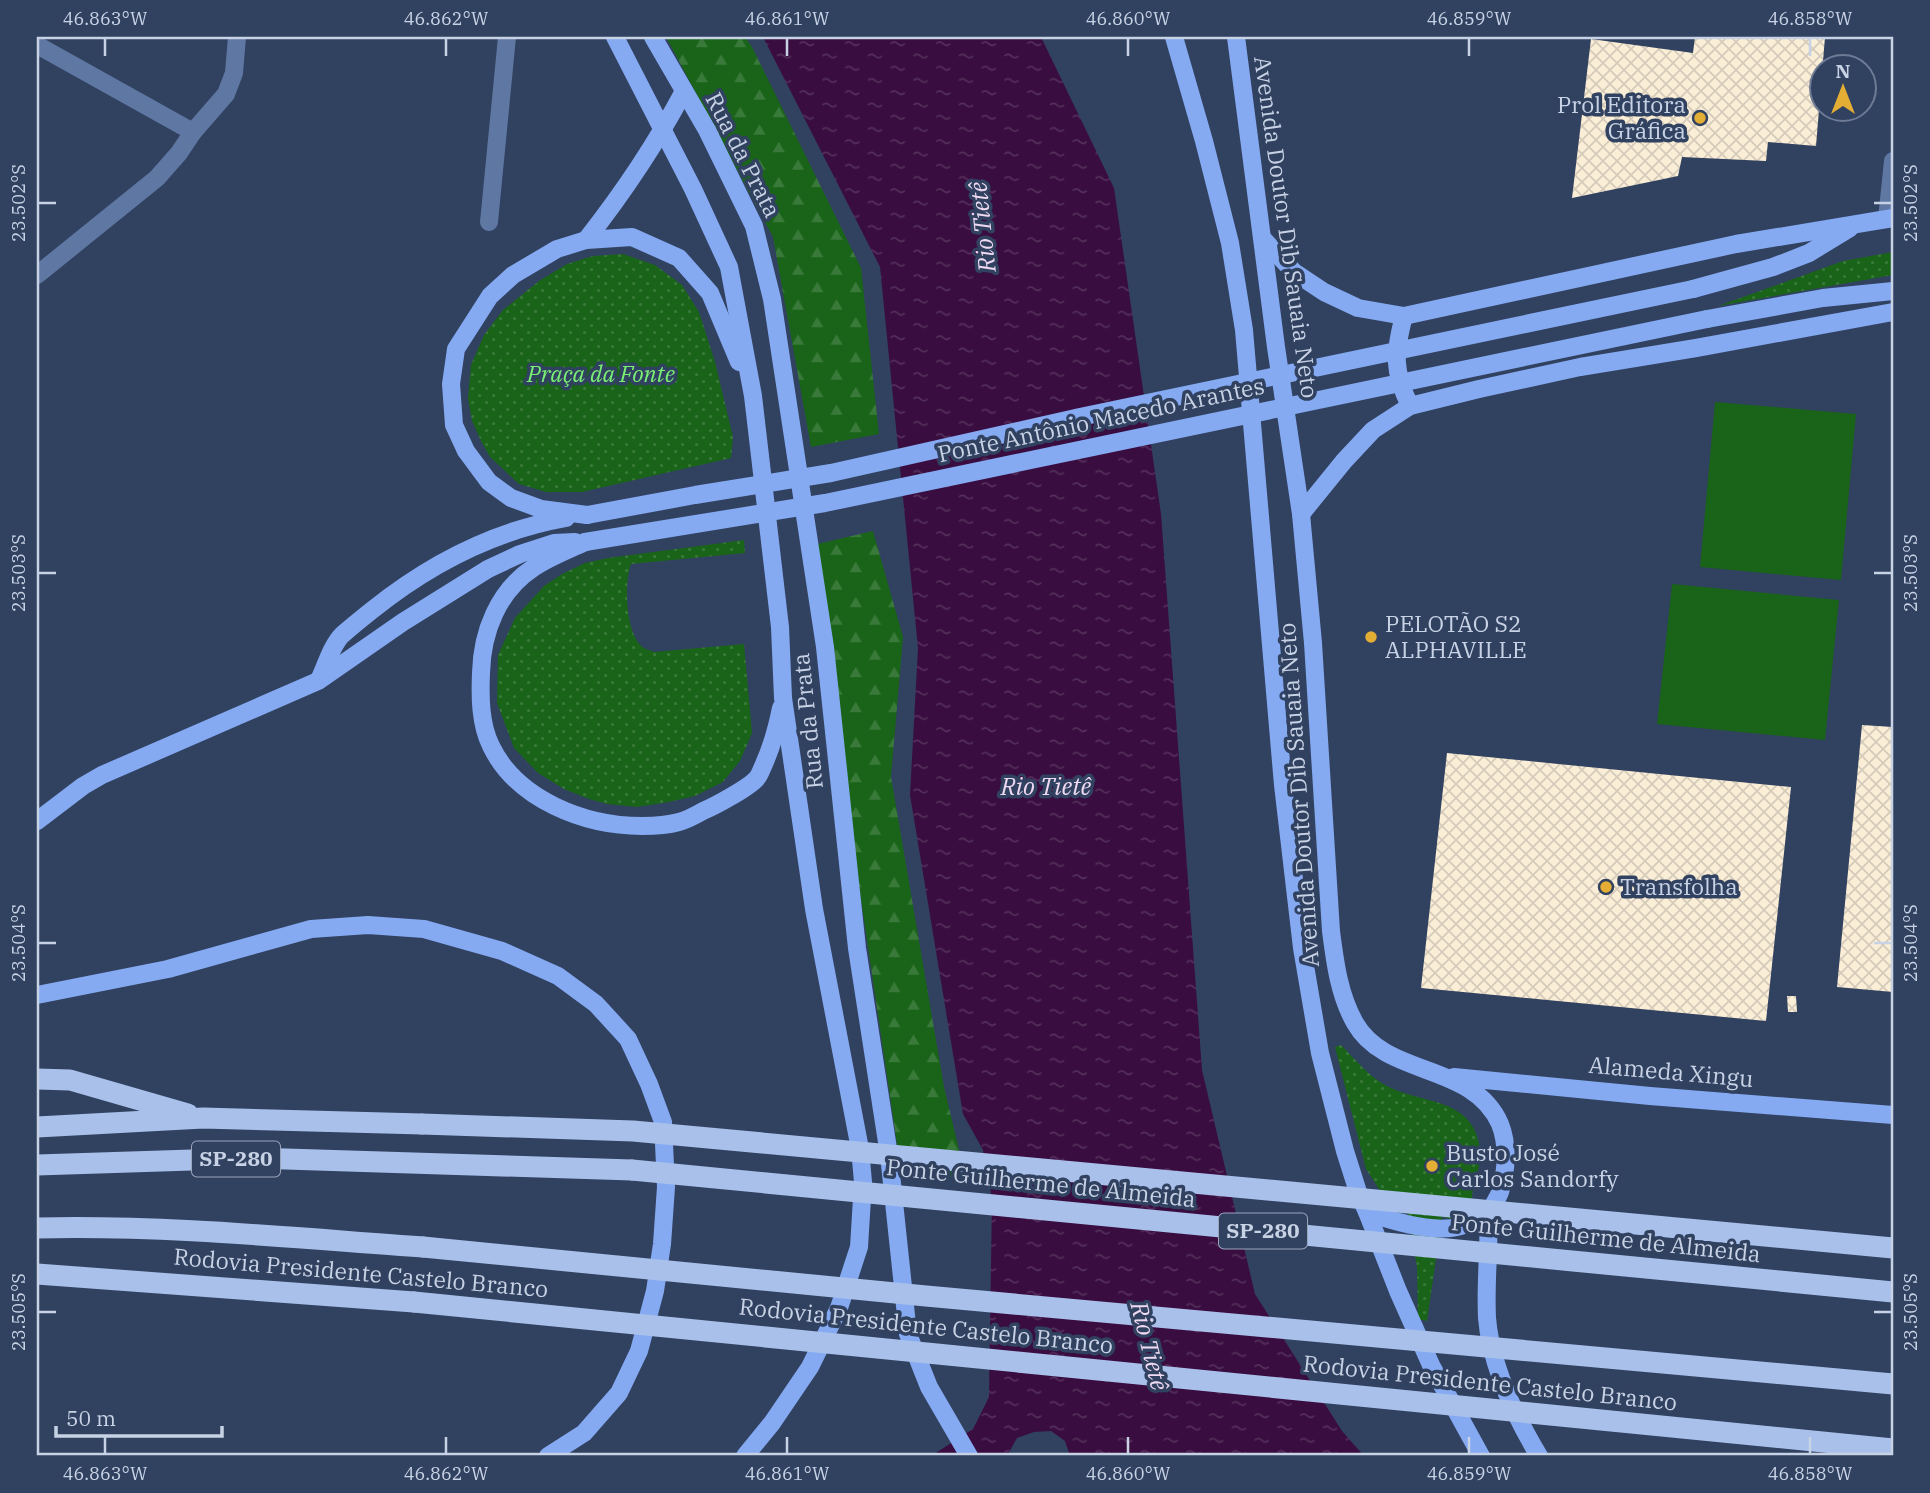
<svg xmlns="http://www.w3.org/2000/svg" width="1930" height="1493" font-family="'IBM Plex Serif',serif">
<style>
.forest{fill:url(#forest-firs)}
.park{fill:url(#park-dots)}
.pitch{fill:#196418}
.water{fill:url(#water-ripples)}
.building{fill:url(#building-cross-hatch)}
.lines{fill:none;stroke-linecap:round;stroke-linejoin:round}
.minor{stroke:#5f77a3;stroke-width:18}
.major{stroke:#85aaf2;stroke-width:18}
.highway{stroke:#a9c0eb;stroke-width:21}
.major-bridge{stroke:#85aaf2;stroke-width:18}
.highway-bridge{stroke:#a9c0eb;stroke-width:21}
.ticks{fill:none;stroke:#c8d2e5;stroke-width:2.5}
.poi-dot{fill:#e4ae35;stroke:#314160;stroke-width:2.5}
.labels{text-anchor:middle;stroke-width:7;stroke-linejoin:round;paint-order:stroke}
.shield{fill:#314160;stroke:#9ba6bd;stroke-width:2}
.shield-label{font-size:21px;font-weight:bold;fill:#c8d2e5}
.poi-label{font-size:23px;fill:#c8d2e5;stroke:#314160;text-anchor:start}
.street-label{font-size:23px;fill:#c8d2e5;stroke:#314160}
.park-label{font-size:23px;font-style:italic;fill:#79ef74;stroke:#314160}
.water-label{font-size:24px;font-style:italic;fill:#efdaf2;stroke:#314160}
.neatline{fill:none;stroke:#c8d2e5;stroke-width:2.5}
.ticks-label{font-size:18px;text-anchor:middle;fill:#c8d2e5}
</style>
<defs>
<pattern id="forest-firs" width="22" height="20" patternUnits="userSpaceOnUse" patternTransform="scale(1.75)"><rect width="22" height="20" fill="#196418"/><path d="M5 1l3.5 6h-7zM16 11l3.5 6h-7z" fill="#397939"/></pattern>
<pattern id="park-dots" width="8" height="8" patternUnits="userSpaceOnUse" patternTransform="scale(1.75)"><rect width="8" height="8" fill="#196418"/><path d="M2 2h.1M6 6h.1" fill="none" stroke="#397939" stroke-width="1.8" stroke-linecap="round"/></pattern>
<pattern id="water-ripples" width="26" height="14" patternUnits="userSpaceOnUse" patternTransform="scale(1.75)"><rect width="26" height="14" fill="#390d3f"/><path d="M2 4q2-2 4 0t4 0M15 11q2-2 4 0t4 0" fill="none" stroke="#542f5b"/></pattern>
<pattern id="building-cross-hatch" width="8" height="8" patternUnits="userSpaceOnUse" patternTransform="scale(1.75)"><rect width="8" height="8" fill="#fbeed7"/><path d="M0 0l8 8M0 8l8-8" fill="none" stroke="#d5cbba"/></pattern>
</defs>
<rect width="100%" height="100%" fill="#314160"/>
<g class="forest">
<path d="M666 37H745L752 47 861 268 879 434 811 447 773 237Z"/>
<path d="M873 531 903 637 891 777 944 1087 966 1179 901 1171 809 546Z"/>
</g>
<g class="park">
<path d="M1893 252V275L1718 306 1843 261Z"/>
<path d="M623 254 655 265 682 285 699 312 715 362 733 437 731 458 582 492H546L519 484 490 457 481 441 472 421 468 398 471 365 484 335 503 310 539 281 567 264 593 256Z"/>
<path d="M744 540 745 553 631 564C624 582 625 636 644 648 645 649 653 651 654 652L744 644 752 733 740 761 723 782 695 796 669 802 637 807 607 804 589 799 564 789 538 773 514 748 497 703 498 655 515 618 544 586 562 574 585 563 608 558Z"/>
<path d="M1341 1045C1356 1060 1370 1078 1389 1087 1424 1104 1474 1098 1480 1149 1482 1165 1474 1180 1472 1196 1471 1205 1471 1214 1471 1223L1442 1217 1427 1321 1418 1319 1417 1267 1407 1211 1379 1189 1366 1169 1335 1047Z"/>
</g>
<g class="pitch">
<path d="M1715 402 1856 414 1841 580 1700 567Z"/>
<path d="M1672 584 1839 600 1825 740 1657 724Z"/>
</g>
<path class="water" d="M763 37H1041L1114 188 1161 514 1202 1070 1255 1294 1342 1431 1364 1456H1070L1065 1441 1051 1431 1034 1432 1017 1438 1007 1456H931L973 1429 989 1397 992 1198 983 1150 963 1114 910 795 918 648 880 267Z"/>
<g class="building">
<path d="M1695 37H1825L1816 146 1768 142 1766 161 1682 157 1678 176 1572 198 1591 39 1693 53Z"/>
<path d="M1862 725 1893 727V992L1837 987Z"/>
<path d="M1447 753 1791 787 1766 1021 1421 988Z"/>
<path d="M1787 996H1796L1797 1012H1788Z"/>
</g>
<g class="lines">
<g class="minor">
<path d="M37 45 193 132"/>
<path d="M1887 219 1893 161"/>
<path d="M489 222 507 37"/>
<path d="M37 275 157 178 179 153 193 132 226 94 234 73 237 37"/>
</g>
<g class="major">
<path d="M615 37 693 189 729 267 753 396 780 627 783 698 814 909 860 1149 863 1182 859 1247 839 1308 810 1367 772 1423 745 1456"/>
<path d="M653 37 707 130 754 226 772 299 825 647 857 948 889 1155 908 1334 929 1387 969 1456"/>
<path d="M1174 37 1204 141 1230 243 1244 330 1283 785 1302 948 1320 1053 1345 1151 1358 1192 1367 1212 1398 1291 1431 1365 1481 1456"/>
<path d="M1236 37 1276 347 1301 514 1313 643 1331 931C1335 962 1339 995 1355 1023 1386 1078 1473 1062 1500 1124 1508 1144 1507 1171 1500 1192 1498 1198 1493 1204 1491 1211 1487 1223 1489 1240 1488 1254 1487 1274 1486 1297 1487 1318 1491 1366 1515 1416 1539 1456"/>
<path d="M1263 239 1294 272 1324 292 1358 308 1404 316 1736 244 1893 218"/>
<path d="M586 240C623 193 656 144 684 91"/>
<path d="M1693 289 1773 267 1809 253 1850 228"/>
<path d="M1404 316C1394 353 1393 371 1410 406"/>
<path d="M1707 319 1823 298 1893 291"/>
<path d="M1301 514 1344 461 1373 430 1410 406 1479 389 1580 367 1696 348 1893 312"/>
<path d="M587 515 541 509 511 498 489 482 466 451 454 425 451 384 456 349 490 296 513 275 557 249 586 240 632 237 679 258 710 293 739 362"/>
<path d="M585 542C568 550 549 557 533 568 498 591 482 632 481 673 480 696 480 724 491 746 517 800 585 826 642 826 654 826 668 825 679 822 687 820 696 815 703 811 715 806 750 787 757 778 760 775 762 768 764 764 772 746 777 728 781 708"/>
<path d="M320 678C326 665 332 645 342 635 351 627 361 619 371 611 428 565 493 531 566 518"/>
<path d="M37 821 83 786 102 775 318 681 403 622 488 569 520 554 554 543 575 542"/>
<path d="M37 995 168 969 311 929 368 925 424 929 502 951 558 976 596 1004 628 1039 649 1084 663 1122 666 1187 662 1244 655 1291 639 1351 619 1393 584 1433 548 1456"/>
<path d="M1454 1077 1650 1096 1893 1115"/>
<path d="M1367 1212C1392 1221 1435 1234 1461 1226 1471 1223 1481 1216 1491 1211"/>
</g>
<g class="highway">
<path d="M37 1079 70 1080 188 1114"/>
<path d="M37 1127 203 1118 422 1124"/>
<path d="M37 1165 254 1158 632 1170"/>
<path d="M37 1228C165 1225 295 1238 423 1247"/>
<path d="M37 1274 414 1302"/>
</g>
<g class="major-bridge">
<path d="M587 515 695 495 831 473 1080 417 1693 289"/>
<path d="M585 542 825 503 1707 319"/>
</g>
<g class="highway-bridge">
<path d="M422 1124 633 1131 1893 1248"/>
<path d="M632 1170 1893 1292"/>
<path d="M423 1247 926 1296 1893 1384"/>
<path d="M414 1302 1893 1449"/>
</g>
</g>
<path class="ticks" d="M105 38V56M446 38V56M787 38V56M1128 38V56M1469 38V56M1810 38V56M38 203H56M1874 203H1892M38 573H56M1874 573H1892M38 943H56M1874 943H1892M38 1312H56M1874 1312H1892M105 1437V1454M446 1437V1454M787 1437V1454M1128 1437V1454M1469 1437V1454M1810 1437V1454"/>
<g class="poi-dot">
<circle cx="1700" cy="118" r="7"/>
<circle cx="1371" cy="637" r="7"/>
<circle cx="1606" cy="887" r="7"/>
<circle cx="1432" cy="1166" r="7"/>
</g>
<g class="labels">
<g class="shield">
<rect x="192" y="1141.5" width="88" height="35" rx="5"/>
<rect x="1219" y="1213.5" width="88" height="35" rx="5"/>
</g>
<g class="shield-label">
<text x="236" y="1166">SP-280</text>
<text x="1263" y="1238">SP-280</text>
</g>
<g class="poi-label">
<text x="1686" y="113" text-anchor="end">Prol Editora<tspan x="1686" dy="26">Gráfica</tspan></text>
<text x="1385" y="632">PELOTÃO S2<tspan x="1385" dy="26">ALPHAVILLE</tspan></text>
<text x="1620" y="895">Transfolha</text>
<text x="1446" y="1161">Busto José<tspan x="1446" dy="26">Carlos Sandorfy</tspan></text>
</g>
<g class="street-label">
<text transform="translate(743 155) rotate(63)" y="8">Rua da Prata</text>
<text transform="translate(1286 227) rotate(82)" y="8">Avenida Doutor Dib Sauaia Neto</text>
<text transform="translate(1101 420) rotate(-12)" y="8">Ponte Antônio Macedo Arantes</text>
<text transform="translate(808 721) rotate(-96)" y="8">Rua da Prata</text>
<text transform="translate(1299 795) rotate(-94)" y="8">Avenida Doutor Dib Sauaia Neto</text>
<text transform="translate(1671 1072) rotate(5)" y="8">Alameda Xingu</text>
<text transform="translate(1041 1183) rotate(6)" y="8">Ponte Guilherme de Almeida</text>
<text transform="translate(1606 1238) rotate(6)" y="8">Ponte Guilherme de Almeida</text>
<text transform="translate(361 1273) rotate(5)" y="8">Rodovia Presidente Castelo Branco</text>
<text transform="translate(926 1326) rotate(6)" y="8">Rodovia Presidente Castelo Branco</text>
<text transform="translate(1490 1383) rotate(6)" y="8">Rodovia Presidente Castelo Branco</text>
</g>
<g class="park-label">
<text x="601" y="382">Praça da Fonte</text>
</g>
<g class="water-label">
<text transform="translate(983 227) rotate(-96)" y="8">Rio Tietê</text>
<text x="1046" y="795">Rio Tietê</text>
<text transform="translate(1149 1346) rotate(76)" y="8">Rio Tietê</text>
</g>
</g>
<rect width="1930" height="1493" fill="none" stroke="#314160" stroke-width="77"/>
<g transform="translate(1843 88)"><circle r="33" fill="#314160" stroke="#6d7b95" stroke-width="2"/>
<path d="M0-5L12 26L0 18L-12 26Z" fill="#e4ae35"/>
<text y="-10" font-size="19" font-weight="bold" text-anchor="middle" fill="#c8d2e5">N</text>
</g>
<path d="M56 1426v10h166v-10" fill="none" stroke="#c8d2e5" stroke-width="3.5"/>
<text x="66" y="1426" font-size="21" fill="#c8d2e5" stroke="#314160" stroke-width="5" paint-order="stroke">50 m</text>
<rect x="38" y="38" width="1854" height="1416" class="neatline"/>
<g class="ticks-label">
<text x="105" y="25">46.863°W</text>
<text x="446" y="25">46.862°W</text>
<text x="787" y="25">46.861°W</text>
<text x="1128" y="25">46.860°W</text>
<text x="1469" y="25">46.859°W</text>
<text x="1810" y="25">46.858°W</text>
<text transform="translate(19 203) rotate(-90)" y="6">23.502°S</text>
<text transform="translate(1911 203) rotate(-90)" y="6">23.502°S</text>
<text transform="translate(19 573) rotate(-90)" y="6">23.503°S</text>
<text transform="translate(1911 573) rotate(-90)" y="6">23.503°S</text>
<text transform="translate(19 943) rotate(-90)" y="6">23.504°S</text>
<text transform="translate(1911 943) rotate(-90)" y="6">23.504°S</text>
<text transform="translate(19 1312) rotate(-90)" y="6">23.505°S</text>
<text transform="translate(1911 1312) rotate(-90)" y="6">23.505°S</text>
<text x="105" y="1480">46.863°W</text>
<text x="446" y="1480">46.862°W</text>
<text x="787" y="1480">46.861°W</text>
<text x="1128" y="1480">46.860°W</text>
<text x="1469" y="1480">46.859°W</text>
<text x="1810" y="1480">46.858°W</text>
</g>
</svg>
